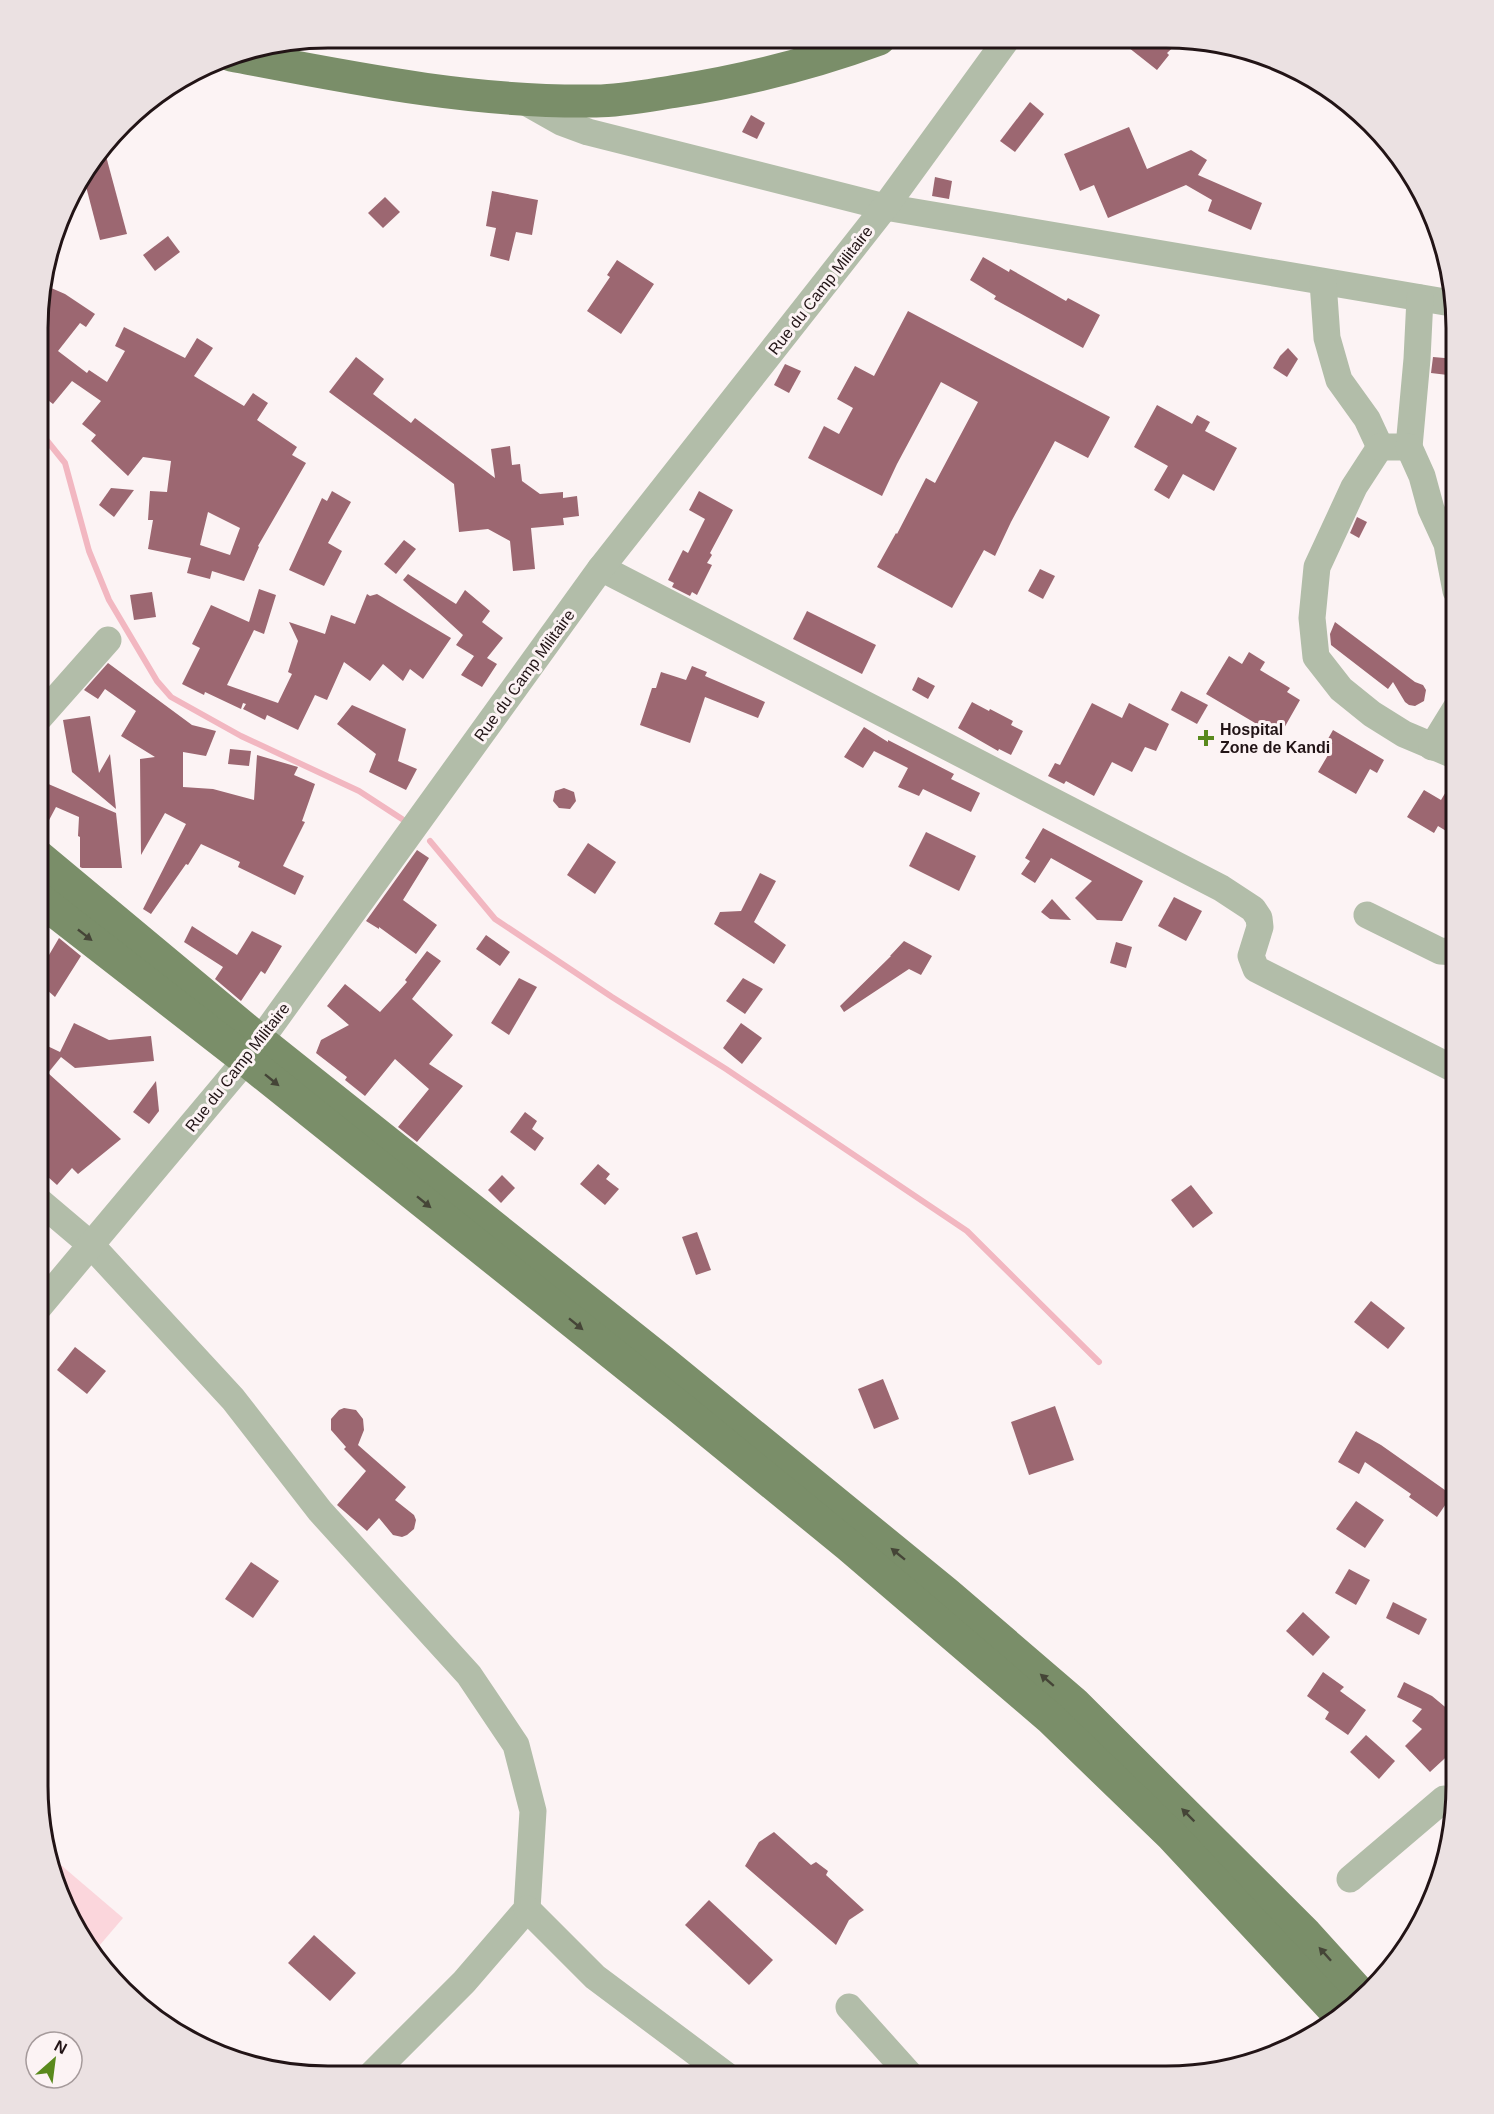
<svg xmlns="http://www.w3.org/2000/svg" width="1494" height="2114" font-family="Helvetica,sans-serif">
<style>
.green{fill:#fbd6dc}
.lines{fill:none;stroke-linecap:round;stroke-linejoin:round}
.stream{stroke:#f2b7c1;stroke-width:6}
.building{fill:#9c6771;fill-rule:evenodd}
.minor{stroke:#b2bda9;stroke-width:27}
.major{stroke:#7a8e69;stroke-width:33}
.oneway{fill:#454537}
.poi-dot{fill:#59891c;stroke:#fcf3f4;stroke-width:2}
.labels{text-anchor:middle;stroke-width:6;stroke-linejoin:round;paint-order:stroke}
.street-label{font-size:16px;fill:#221416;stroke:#fcf3f4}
.poi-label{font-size:16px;font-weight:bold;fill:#221416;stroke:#fcf3f4;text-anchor:start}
.rim{fill:none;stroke:#221416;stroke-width:3}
</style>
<rect width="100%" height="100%" fill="#fcf3f4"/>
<path class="green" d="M55 1860 123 1918 93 1953 67 1914Z"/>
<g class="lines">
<g class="stream">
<path d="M40 432 65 463 89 551 109 600 157 681 171 697 241 736 359 791 402 819"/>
<path d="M430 841 495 919 612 997 726 1069 967 1231 1099 1362"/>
</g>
</g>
<g class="building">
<path d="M1119 40H1181L1167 53 1169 55 1157 70Z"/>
<path d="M1030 102 1044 114 1015 152 1000 141Z"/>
<path d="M751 115 765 123 757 139 742 132Z"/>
<path d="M1129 127 1147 169 1191 150 1207 160 1198 175 1262 203 1251 230 1208 211 1212 200 1186 185 1108 218 1094 185 1080 191 1064 154Z"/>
<path d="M106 156 127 234 100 240 83 175 97 158Z"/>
<path d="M935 177 952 181 949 199 932 196Z"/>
<path d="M492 191 538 200 532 235 516 232 509 261 490 256 496 228 486 226Z"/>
<path d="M385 197 400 212 383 228 368 213Z"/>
<path d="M168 236 180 252 155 271 143 255Z"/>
<path d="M983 257 1009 272 1010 269 1066 301 1068 298 1100 315 1083 348 994 299 996 296 970 280Z"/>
<path d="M617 260 654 284 621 334 587 311 610 277 607 275Z"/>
<path d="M42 284 65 294 95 314 86 327 80 323 58 351 87 373 89 370 107 382 125 351 115 346 124 327 185 358 197 338 213 348 194 376 244 406 253 393 268 403 257 420 297 447 292 455 306 463 258 546 259 547 244 581 212 571 210 579 187 573 191 558 148 549 153 520H148L150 491 167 492 171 461 143 457 128 476 91 441 96 435 82 424 101 401 72 381 53 404 40 394V289ZM208 512 240 528 230 555 200 545Z"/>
<path d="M908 311 1110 417 1088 458 1055 441 1011 522 995 556 984 550 952 608 877 567 896 533 897 534 926 478 935 483 978 402 941 382 897 464 882 496 808 458 824 426 839 434 853 408 837 399 855 366 874 376Z"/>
<path d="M1288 348 1298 359 1287 377 1273 368 1280 356Z"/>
<path d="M356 357 384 379 373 394 411 423 415 418 495 478 491 449 510 446 512 465 520 464 522 481 540 494 563 492V498L577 496 579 516 563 518 564 525 531 528 535 569 513 571 510 541 488 529 459 532 454 484 329 392Z"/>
<path d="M1433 357 1456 359V376L1431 373Z"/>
<path d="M785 364 801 371 789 393 774 385Z"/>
<path d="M1157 405 1192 424 1197 415 1210 422 1205 431 1237 448 1214 491 1183 474 1169 499 1154 490 1168 466 1134 447Z"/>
<path d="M111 488 134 490 114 517 99 505Z"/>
<path d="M332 491 351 502 328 543 342 551 324 586 289 570 322 498 327 501Z"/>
<path d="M699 491 733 510 710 553 712 555 707 563 712 565 697 595 692 592 690 596 672 587 674 583 668 580 683 550 688 553 705 519 689 510Z"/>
<path d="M1357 517 1367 522 1359 538 1350 533Z"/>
<path d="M404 540 416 549 396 574 384 564Z"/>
<path d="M1040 569 1055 576 1043 599 1028 591Z"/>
<path d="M408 574 456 604 465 590 490 611 482 622 503 638 487 658 497 664 482 687 461 675 474 656 456 645 463 635 403 580Z"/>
<path d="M259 589 276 595 264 634 254 630 227 685 278 703 292 674 288 672 298 641 289 622 325 634 331 615 355 624 367 594 370 596 377 594 451 638 423 679 410 669 403 681 383 664 370 681 344 662 327 700 315 695 298 730 267 715 265 720 243 709 246 704 243 703 241 709 205 692 204 695 182 684 200 648 192 644 211 605 249 622Z"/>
<path d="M152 592 156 617 134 620 130 595Z"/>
<path d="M807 611 876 645 862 674 793 639Z"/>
<path d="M1335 622 1415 682 1423 685 1426 690 1424 701 1415 706 1409 705 1405 702 1393 682 1388 689 1331 645 1330 634Z"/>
<path d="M1249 652 1265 662 1260 670 1290 688 1287 692 1300 700 1279 737 1206 694 1229 656 1242 664Z"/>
<path d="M108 663 192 725 216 731 206 756 183 752V787L213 789 254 800 257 755 298 767 294 775 315 784 302 821 305 822 283 866 304 876 295 895 238 867 240 862 201 844 188 865 186 864 151 914 143 909 186 824 165 813 141 855 140 759 155 757 121 736 136 711 105 689 98 699 84 690Z"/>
<path d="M692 666 707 672 705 676 765 702 758 718 705 697 690 743 640 725 652 688H656L661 672 686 680Z"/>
<path d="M918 677 935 686 928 699 912 690Z"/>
<path d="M1181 691 1208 705 1197 724 1171 710Z"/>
<path d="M972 702 989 711 990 709 1013 721 1011 725 1023 731 1011 755 999 749 998 751 958 728Z"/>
<path d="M1092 703 1122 718 1129 703 1169 724 1156 751 1145 747 1132 772 1112 762 1094 796 1066 781 1064 784 1048 776 1055 763 1060 765Z"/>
<path d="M352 705 406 729 398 761 417 769 406 790 369 772 376 754 337 724Z"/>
<path d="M90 716 99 773 110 754 116 809 72 772 63 720Z"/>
<path d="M864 727 888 742V740L954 774 951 779 980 793 971 812 923 789 919 796 898 787 908 768 874 751 863 768 844 757Z"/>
<path d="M1333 730 1384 760 1377 773 1370 769 1356 794 1318 772 1331 750 1324 746Z"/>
<path d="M230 749 251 751 249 766 228 764Z"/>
<path d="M1456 775V837L1438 826 1434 833 1407 817 1424 790 1441 800Z"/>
<path d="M39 780 116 813 122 868H82L80 867V837L78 836 79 817 56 807 39 839Z"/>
<path d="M564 788 574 792 576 801 570 809 559 808 553 801 555 791Z"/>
<path d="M1043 828 1143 881 1122 921 1097 920 1075 898 1092 881 1051 858 1035 883 1021 874 1030 861 1025 858Z"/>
<path d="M926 832 976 856 959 891 909 866Z"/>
<path d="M588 843 616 862 595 894 567 875Z"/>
<path d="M417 850 429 858 403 900 437 925 416 954 379 927V929L366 921Z"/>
<path d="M760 873 776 881 754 922 786 945 774 964 714 924 720 912 741 911Z"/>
<path d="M1174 897 1202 911 1186 941 1158 926Z"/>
<path d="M1052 899 1071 920 1050 919 1041 912Z"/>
<path d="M192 926 237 955 252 931 282 946 265 974 261 971 241 1001 215 979 223 967 184 942Z"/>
<path d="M486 935 510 952 500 966 476 949Z"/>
<path d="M59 938 81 956 55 997 39 983V947L49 955Z"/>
<path d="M904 941 932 956 921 975 909 969 844 1012 840 1006 891 956H890Z"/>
<path d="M1116 942 1132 947 1126 968 1110 963Z"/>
<path d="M427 951 441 961 412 999 453 1035 429 1064 463 1086 417 1142 398 1127 429 1089 395 1059 365 1096 345 1080 347 1077 316 1053 321 1040 349 1025 327 1006 345 984 380 1012 407 982 405 980Z"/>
<path d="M519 978 537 987 509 1035 491 1023Z"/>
<path d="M743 978 763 989 745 1014 726 1001Z"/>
<path d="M74 1023 109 1040 151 1036 154 1061 75 1068 61 1057 48 1073 121 1139 78 1174 72 1168 57 1185 39 1169V1042L60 1052Z"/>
<path d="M741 1023 762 1038 742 1064 723 1048Z"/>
<path d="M156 1081 159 1111 149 1124 133 1112Z"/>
<path d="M525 1112 537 1121 532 1129 544 1138 535 1151 510 1132Z"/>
<path d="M598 1164 610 1174 606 1179 619 1189 605 1205 580 1184Z"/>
<path d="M502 1175 515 1188 501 1203 488 1190Z"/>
<path d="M1191 1185 1213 1213 1193 1228 1171 1200Z"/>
<path d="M697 1232 711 1270 696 1275 682 1237Z"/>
<path d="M1371 1301 1405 1328 1388 1349 1354 1322Z"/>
<path d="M75 1347 106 1371 87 1394 57 1370Z"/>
<path d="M883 1379 899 1419 874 1429 858 1389Z"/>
<path d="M1055 1406 1074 1460 1029 1475 1011 1422Z"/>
<path d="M344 1408 356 1410 363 1419 364 1430 358 1445 406 1487 395 1500 414 1515 416 1520 414 1529 407 1535 402 1537 393 1535 379 1518 367 1531 337 1505 366 1471 344 1449 346 1447 331 1430V1419L339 1410Z"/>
<path d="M1356 1431 1381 1445 1452 1495 1437 1517 1409 1497 1411 1494 1365 1462 1359 1474 1338 1462Z"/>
<path d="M1356 1501 1384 1520 1365 1548 1336 1529Z"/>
<path d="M251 1562 279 1581 253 1618 225 1599Z"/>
<path d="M1349 1569 1370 1580 1356 1605 1335 1593Z"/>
<path d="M1393 1602 1427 1619 1419 1635 1386 1618Z"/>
<path d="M1303 1612 1330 1637 1313 1656 1286 1631Z"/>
<path d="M1323 1672 1344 1687 1340 1691 1366 1710 1348 1735 1325 1719 1329 1712 1307 1696Z"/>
<path d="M1404 1682 1432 1696 1456 1716V1748L1430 1772 1405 1746 1422 1729 1412 1721 1422 1709 1397 1697Z"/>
<path d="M1366 1735 1395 1761 1379 1779 1350 1752Z"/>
<path d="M774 1832 811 1865 816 1862 828 1871 826 1875 864 1910 849 1920 836 1945 745 1866 759 1842Z"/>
<path d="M709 1900 773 1960 749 1985 685 1925Z"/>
<path d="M314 1935 356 1973 330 2001 288 1963Z"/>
</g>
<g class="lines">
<g class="minor">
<path d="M522 100 561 122 588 132 885 207 1451 303"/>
<path d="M1323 282 1327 338 1339 380 1367 419 1380 447"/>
<path d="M1380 447 1354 487 1317 567 1312 618 1316 657 1341 689 1372 714 1404 734 1456 756"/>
<path d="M1380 447H1409L1417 359 1420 298"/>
<path d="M1409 447 1422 476 1431 509 1447 544 1456 591"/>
<path d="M601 568 1221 888 1253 909 1259 918 1260 927 1251 956 1256 969 1456 1070"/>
<path d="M39 718 108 640"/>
<path d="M1432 747 1456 708"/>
<path d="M1367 915 1440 951 1456 952"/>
<path d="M38 1200 90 1244 233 1399 320 1511 469 1675 516 1745 533 1811 527 1909 464 1982 372 2074"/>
<path d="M38 1308 246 1060 601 568 885 207 1007 39"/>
<path d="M1350 1879 1444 1799 1456 1803"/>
<path d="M527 1909 595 1977 726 2075"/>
<path d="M849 2007 911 2076"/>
</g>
<g class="major">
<path d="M231 55C352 78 472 103 596 101 622 101 651 95 677 91 746 80 814 63 879 39"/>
<path d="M39 857 260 1041 663 1362 946 1593 1074 1703 1306 1934 1364 1998"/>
<path d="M39 899 246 1060 678 1406 848 1545 1050 1718 1172 1836 1340 2016"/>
</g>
</g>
<defs><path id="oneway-solid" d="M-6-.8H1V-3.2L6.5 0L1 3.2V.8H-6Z" transform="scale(1.5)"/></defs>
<g class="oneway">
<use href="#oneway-solid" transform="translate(85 935) rotate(38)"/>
<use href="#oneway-solid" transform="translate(272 1080) rotate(39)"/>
<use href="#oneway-solid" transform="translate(424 1202) rotate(39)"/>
<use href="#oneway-solid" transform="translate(576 1324) rotate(39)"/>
<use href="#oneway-solid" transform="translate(898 1554) rotate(-141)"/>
<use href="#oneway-solid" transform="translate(1047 1680) rotate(-139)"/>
<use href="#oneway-solid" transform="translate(1188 1815) rotate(-135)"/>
<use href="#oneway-solid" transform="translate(1325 1954) rotate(-132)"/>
</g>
<path class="poi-dot" d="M1203 729h6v6h6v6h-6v6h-6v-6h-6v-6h6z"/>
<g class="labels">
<g class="street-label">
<text transform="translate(820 290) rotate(-52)" y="6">Rue du Camp Militaire</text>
<text transform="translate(524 675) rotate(-54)" y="6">Rue du Camp Militaire</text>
<text transform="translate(237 1067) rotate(-52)" y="6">Rue du Camp Militaire</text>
</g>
<g class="poi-label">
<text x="1220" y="735">Hospital<tspan x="1220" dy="18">Zone de Kandi</tspan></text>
</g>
</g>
<path d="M0 0H1494V2114H0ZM328 48H1166A280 280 0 0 1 1446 328V1786A280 280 0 0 1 1166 2066H328A280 280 0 0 1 48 1786V328A280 280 0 0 1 328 48Z" fill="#ebe1e2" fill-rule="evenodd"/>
<path class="rim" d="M328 48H1166A280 280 0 0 1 1446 328V1786A280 280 0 0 1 1166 2066H328A280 280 0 0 1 48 1786V328A280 280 0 0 1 328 48Z"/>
<g transform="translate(54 2060) rotate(28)"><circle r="28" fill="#fcf3f4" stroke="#a59a9b" stroke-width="1.5"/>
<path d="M0-4.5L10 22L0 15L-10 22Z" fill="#59891c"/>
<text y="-9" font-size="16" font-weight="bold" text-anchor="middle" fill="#221416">N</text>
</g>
</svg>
